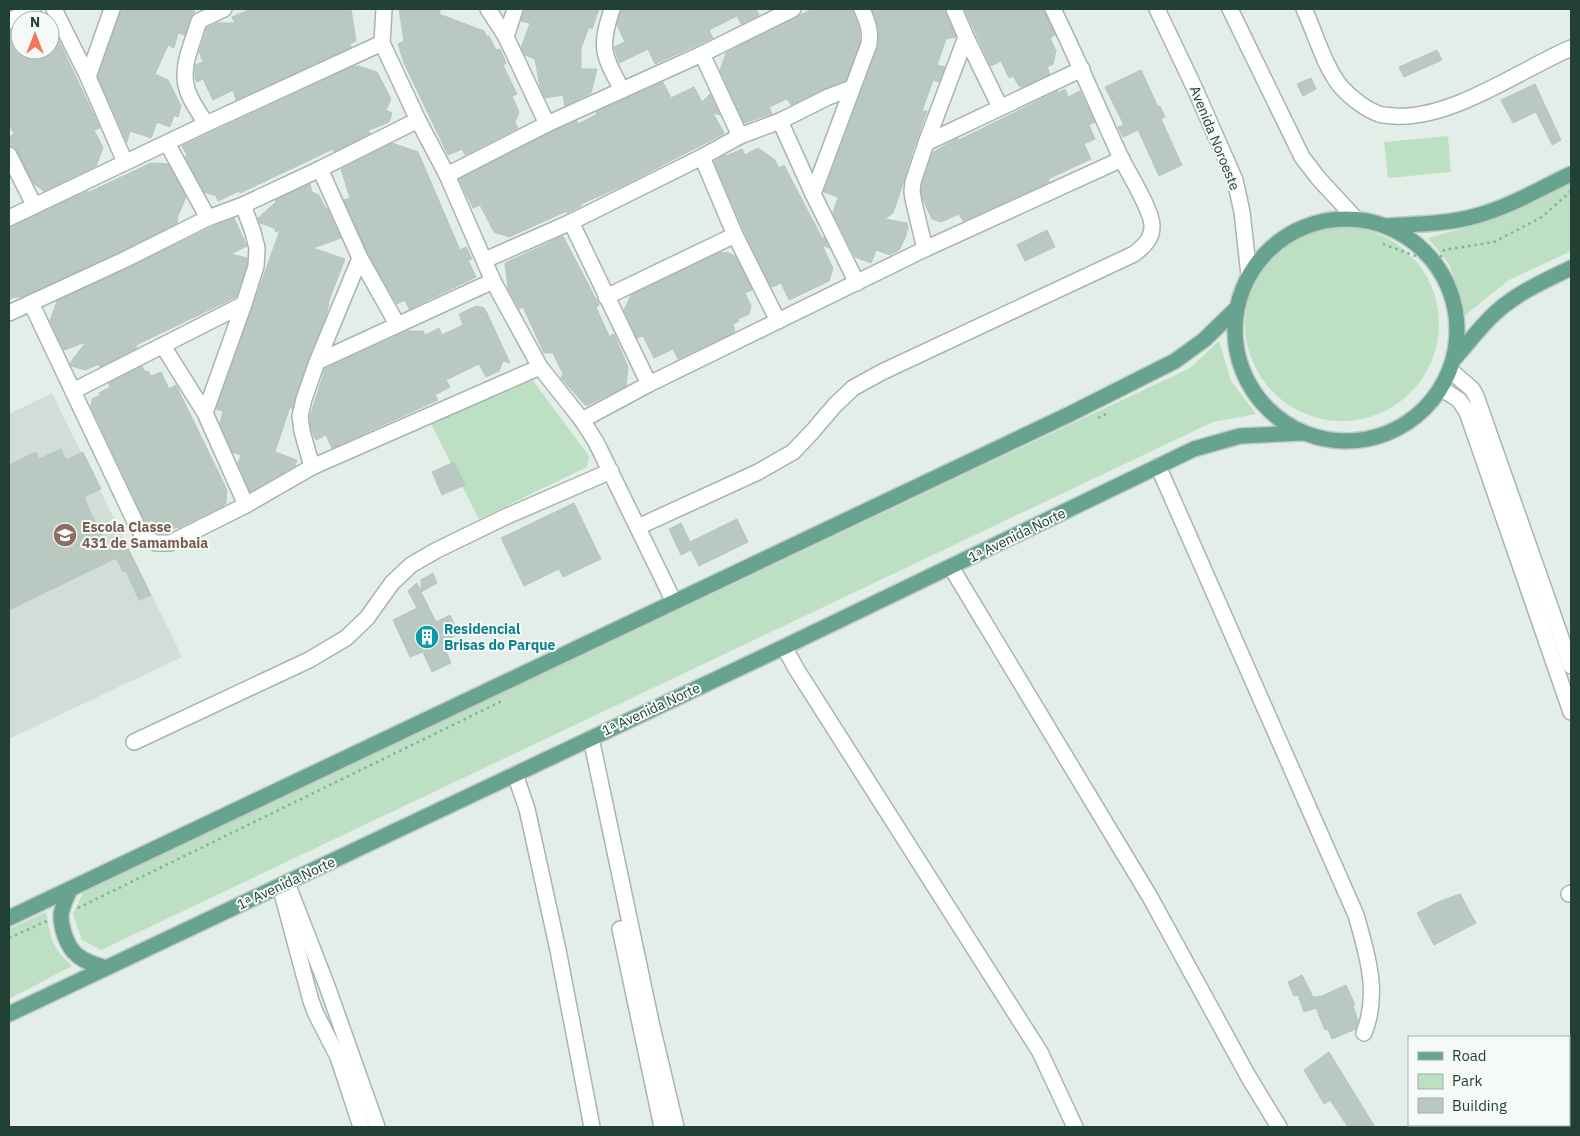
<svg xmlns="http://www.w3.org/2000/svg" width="1580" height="1136" font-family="'IBM Plex Sans',sans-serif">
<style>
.built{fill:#d2ddd7}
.green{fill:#bddfc3}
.building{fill:#b9c8c1;stroke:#b6c7bf}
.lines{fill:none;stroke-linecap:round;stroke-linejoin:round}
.minor-casing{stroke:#a6b6af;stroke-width:18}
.major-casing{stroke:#c1cac6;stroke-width:18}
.path{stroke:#84b19f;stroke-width:2.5;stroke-dasharray:2.5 4;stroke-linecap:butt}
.minor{stroke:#fff;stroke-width:15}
.major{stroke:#68a38f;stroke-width:15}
.labels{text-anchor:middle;stroke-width:4;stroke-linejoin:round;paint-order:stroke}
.street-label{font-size:14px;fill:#234035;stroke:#f5faf7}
.education-label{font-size:14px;font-weight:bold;fill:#785e54;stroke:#f5faf7;text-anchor:start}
.culture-label{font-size:14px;font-weight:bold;fill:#0d838f;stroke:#f5faf7;text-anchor:start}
</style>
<rect width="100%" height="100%" fill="#e4eee8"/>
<path class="built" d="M52 393 182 657 9 739V414Z"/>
<g class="green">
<path d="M1448 136 1451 172 1388 178 1384 142Z"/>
<path d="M1571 181V251L1509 280 1463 317 1459 294 1449 264 1428 238 1488 221Z"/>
<circle cx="1342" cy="324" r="97"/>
<path d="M1219 341 1231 381 1256 414 1213 422 101 950 82 940 73 914 84 891 1190 368Z"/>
<path d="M531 378 589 456 587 467 479 519 431 424Z"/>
<path d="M46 912C51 940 51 946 72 966L9 999V929Z"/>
</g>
<g class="building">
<path d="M121 9H193L195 12 190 18 185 35 178 33 174 48 168 45 155 74 168 80 181 106 178 117 174 115 170 127 157 122 151 138 130 131 127 142 98 77Z"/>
<path d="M251 9H351L356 41 350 44 351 47 236 100 233 90 213 100 203 79 197 82 195 78V65L203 62 199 52 207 28 217 23H235L232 17Z"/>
<path d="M399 9H441L439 14 484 31 487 37 489 36 496 50 500 49 506 63 503 65 517 94 512 96 519 112 515 122 518 128 465 155 462 149 448 155 404 63 398 44 404 41Z"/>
<path d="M524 9H599L592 29 589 27 581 48V69H597L591 93 565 106 563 95 545 98 540 87 535 59 525 55 521 48 530 23 521 21Z"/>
<path d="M621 9H756L759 15 741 24 737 16 709 30 713 38 655 64 648 49 619 63 614 47 625 42 617 25Z"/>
<path d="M812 9H853L859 28 860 42 846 80 824 89 791 105 787 99 769 107 772 114 744 123 720 70 726 53Z"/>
<path d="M872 9H945L956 37 946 39 937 65 945 67 939 82 933 80 922 111H927L912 153 903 184 893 213 885 219 907 223 908 228 905 238 899 250 890 255 876 250 871 263 855 257 833 213 838 197 824 192 878 47V28Z"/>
<path d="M964 9H1044L1055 35 1050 38 1056 51 1053 64 1047 67 1050 74 1022 87 1019 86 1013 76 1009 78 1001 61 991 66Z"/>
<path d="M50 22 100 128 94 130 103 148 96 166 44 191 34 184 17 151 14 147 9 146V137L14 134 9 124V30L18 27 20 30V50H50Z"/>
<path d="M1437 50 1442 60 1404 77 1399 67Z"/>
<path d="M354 66H358L377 72 391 99 386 110 392 113 389 122 367 131 371 133 334 152 333 149 240 193 239 191 218 201 216 196 204 192 185 157 187 155 182 146Z"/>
<path d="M1141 70 1158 107 1160 106 1165 117 1161 119 1182 165 1159 176 1138 130 1123 137 1118 127 1124 125 1105 87Z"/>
<path d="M1311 78 1316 89 1303 96 1297 84Z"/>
<path d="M663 82 671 98 694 87 702 102 710 94 720 115 713 113 724 133 723 134 624 185 581 204V206L567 213V211L509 237 494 232 480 205 473 208 459 179 551 132 577 121 578 124 597 114 596 112Z"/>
<path d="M1535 84 1561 140 1552 145 1536 112 1513 123 1501 100Z"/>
<path d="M1065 89 1068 97 1080 91 1095 122 1089 125 1095 139 1084 144 1091 159 1048 179 1049 182 963 221 959 214 941 222 932 219 923 200 921 192 923 181 933 152 958 138 959 140 1058 91V93Z"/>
<path d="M392 143 418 152 460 250 466 247 472 259 468 260 476 277 409 309 405 300 397 304 368 254 344 200 350 198 341 169Z"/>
<path d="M758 148 774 159 779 168 784 165 823 240 824 237 829 248 822 245 833 268 829 281 789 300 781 283 772 287 769 283 744 231 715 164V161L725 155 726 156 742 149 745 155Z"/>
<path d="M151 163 168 164 186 197 178 216 177 223 120 252 20 298 19 296 15 298 14 297 9 300V227L88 191 87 193Z"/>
<path d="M310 184 312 192 319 195 326 209 327 208 341 238 313 248 345 259 328 303 329 304 325 318 308 359 292 409 290 407 275 452 297 460 295 466 250 492 238 463 241 455 232 452 220 423 223 411 216 409 280 230 276 232 274 228 260 223 258 218 276 202 275 200Z"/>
<path d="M234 218 247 246 231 254 247 258V264L236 297 136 345 137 347 135 349 100 367 99 364 85 370 71 366 70 363 86 342 64 350 50 321 57 301 128 268 212 227Z"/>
<path d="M1047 230 1055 247 1025 261 1017 245Z"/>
<path d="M563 236 599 305 596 307 610 338 612 334 613 336 614 334 628 367 626 386 586 406 561 378 563 374 553 353H544L523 307 519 309 508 288 505 263Z"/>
<path d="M727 252 735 256 752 290 745 293 751 306 749 314 738 319 739 321 733 324 735 332 678 359 673 349 654 358 643 336 637 338 624 310 631 295 718 253Z"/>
<path d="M476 306 484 308 487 313 510 363 503 361 499 371 486 377 479 364 446 380 450 387 435 395 438 400 332 448 326 435 316 440 311 429 310 416 325 369 407 331H423L425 335 439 328 442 335 463 325 459 314Z"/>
<path d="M142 366 145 372 148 371 151 376 161 372 169 389 176 385 227 490 226 503 223 506 178 528 177 527 173 529 170 523 156 529 152 520 146 523 91 407 92 399 100 395 99 393 110 387 109 383Z"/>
<path d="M61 449 66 460 83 452 101 489 84 497 92 516 108 548 124 540 151 595 139 600 126 571 123 572 116 558 9 610V465L36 452 39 459Z"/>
<path d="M454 462 465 485 442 495 432 472Z"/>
<path d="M574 503 601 559 563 577 559 569 524 586 501 538Z"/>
<path d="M737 519 748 542 699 566 691 550 681 555 669 529 681 523 690 542Z"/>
<path d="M433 573 437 583 421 592 436 622 450 615 459 634 442 642 451 663 432 672 423 652 410 657 393 620 417 608 408 591 417 583 421 592V580Z"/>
<path d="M1460 894 1476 923 1434 945 1417 913 1438 902Z"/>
<path d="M1302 975 1313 997 1322 996 1346 985 1355 1005 1353 1006 1358 1020 1356 1029 1332 1039 1328 1029 1325 1030 1316 1008 1304 1012 1298 995 1294 996 1288 982Z"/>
<path d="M1329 1052 1375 1127H1348L1330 1100 1324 1104 1304 1070Z"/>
</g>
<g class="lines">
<g class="minor-casing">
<g id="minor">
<path d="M54 9 88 77"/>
<path d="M112 9 88 77 125 162"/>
<path d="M384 9 382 43 418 120 447 175 493 281 540 367 582 420 596 442 674 602"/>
<path d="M488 9 506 37"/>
<path d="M515 9 506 37 547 124"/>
<path d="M612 9C599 49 603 54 622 90"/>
<path d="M1157 9 1195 89 1235 180 1242 212 1249 275"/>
<path d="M1230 9 1302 157 1319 179 1356 219"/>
<path d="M1304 9C1315 32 1325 69 1342 88 1351 98 1367 110 1379 114 1384 116 1390 115 1394 116 1451 120 1520 70 1571 48"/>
<path d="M9 21 33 9"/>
<path d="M966 37 1000 107"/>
<path d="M702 54 740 136"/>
<path d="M780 121 813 194"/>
<path d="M206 124C200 113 190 101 187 89 180 67 193 42 199 21L224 9"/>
<path d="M167 143 208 218"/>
<path d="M926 143 1082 69"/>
<path d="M9 155 34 205"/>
<path d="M702 157 735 235 778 321"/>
<path d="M320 169 360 258 397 324"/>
<path d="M447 175 547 124 702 54 793 9"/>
<path d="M243 205 253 232 257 248 256 266 244 304 205 413 246 505"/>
<path d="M9 218 206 124 382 43"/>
<path d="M571 222 649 384"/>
<path d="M925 249 914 203 912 192 913 182 926 143 966 37 954 9"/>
<path d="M485 260 571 222 702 157 740 136 780 121 828 97 852 88"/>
<path d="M857 283 813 194 869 44C871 30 867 21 862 9"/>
<path d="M606 297 735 235"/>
<path d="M31 303 138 528 145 538 156 543H170L246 505 312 467 540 367"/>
<path d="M9 313 124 260 208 218 243 205 320 169 418 120"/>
<path d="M163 346 205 413"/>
<path d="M317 362 493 281"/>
<path d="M1451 371 1472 389 1476 396 1571 666"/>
<path d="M1442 389 1459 400 1467 412 1571 712"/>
<path d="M73 391 244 304"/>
<path d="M582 420 649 384 925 249 1122 159"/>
<path d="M1158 466 1356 915C1367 954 1380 993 1364 1033"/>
<path d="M312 467 302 431 300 416 304 399 317 362 360 258"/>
<path d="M638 527 758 472 793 452 812 432 835 405 853 388 882 372 1134 254C1143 247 1152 239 1152 227 1153 212 1129 174 1121 158 1098 108 1077 58 1053 9"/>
<path d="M951 567 1150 897 1248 1076 1279 1127"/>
<path d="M784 647 797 670 1040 1052 1075 1127"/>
<path d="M591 738 651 1022 676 1127"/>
<path d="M134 742 309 660 346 638 367 618 392 583 411 565 437 550 505 517 611 471"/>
<path d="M515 774 527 809 558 950 592 1127"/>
<path d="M287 883 327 986 377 1127"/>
<path d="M1569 894 1571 893"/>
<path d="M283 897 311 1001 316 1014 338 1057 361 1127"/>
<path d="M620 929 662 1127"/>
</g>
</g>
<g class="major-casing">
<g id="major">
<circle cx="1346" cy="330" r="111"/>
<path d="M1387 226C1418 224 1449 224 1479 215 1511 206 1541 188 1571 174"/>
<path d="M1454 359C1466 346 1477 331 1490 318 1512 295 1542 282 1571 268"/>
<path d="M70 889C67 897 62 906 61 915 61 928 67 947 77 955 85 962 96 965 106 968"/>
<path d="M9 918 1070 414 1175 361 1204 340 1236 309"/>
<path d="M9 1014 784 647 1194 449 1240 436 1302 433"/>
</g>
</g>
<g class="path">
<path d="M1383 244 1437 264 1444 250 1494 242 1542 217 1571 191"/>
<path d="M1098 418 1106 414"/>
<path d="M78 908 502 701"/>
<path d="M9 938 47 921"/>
</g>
<use href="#minor" class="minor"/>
<use href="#major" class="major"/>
</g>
<defs>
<g id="school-disc" transform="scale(1.25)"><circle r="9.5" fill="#8d6e63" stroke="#f5faf7"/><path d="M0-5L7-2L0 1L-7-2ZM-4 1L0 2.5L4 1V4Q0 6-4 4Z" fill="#fff"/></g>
<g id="building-disc" transform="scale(1.25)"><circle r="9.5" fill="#0f9aa8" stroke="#f5faf7"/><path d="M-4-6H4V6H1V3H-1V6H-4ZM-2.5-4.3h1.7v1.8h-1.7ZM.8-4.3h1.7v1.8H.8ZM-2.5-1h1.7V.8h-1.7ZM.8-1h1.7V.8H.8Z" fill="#fff"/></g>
</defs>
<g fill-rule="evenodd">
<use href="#school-disc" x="65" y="535"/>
<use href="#building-disc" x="427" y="637"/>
</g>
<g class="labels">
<g class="street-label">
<text transform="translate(1215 138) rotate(68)" y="5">Avenida Noroeste</text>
<text transform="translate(1017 535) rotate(-26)" y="5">1ᵃ Avenida Norte</text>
<text transform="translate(651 709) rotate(-25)" y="5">1ᵃ Avenida Norte</text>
<text transform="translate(286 883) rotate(-25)" y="5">1ᵃ Avenida Norte</text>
</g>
<g class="education-label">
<text x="82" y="532">Escola Classe<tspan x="82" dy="16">431 de Samambaia</tspan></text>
</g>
<g class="culture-label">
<text x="444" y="634">Residencial<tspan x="444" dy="16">Brisas do Parque</tspan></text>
</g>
</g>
<rect width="1580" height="1136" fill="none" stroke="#234035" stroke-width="20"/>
<rect x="1408" y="1036" width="162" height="90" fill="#f5faf7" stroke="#a1b0a9"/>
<rect x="1418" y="1052" width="25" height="8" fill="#68a38f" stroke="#a1b0a9"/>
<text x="1452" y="1061" font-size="15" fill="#234035">Road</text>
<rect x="1418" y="1074" width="25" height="15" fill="#bddfc3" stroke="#a1b0a9"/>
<text x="1452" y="1086" font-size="15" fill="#234035">Park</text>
<rect x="1418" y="1098" width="25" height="15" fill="#b9c8c1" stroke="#a1b0a9"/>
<text x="1452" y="1111" font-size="15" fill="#234035">Building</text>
<g transform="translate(35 35)"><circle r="24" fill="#f5faf7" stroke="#a1b0a9"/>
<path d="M0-4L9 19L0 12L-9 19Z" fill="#f2755d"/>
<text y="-8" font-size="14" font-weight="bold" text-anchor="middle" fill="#234035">N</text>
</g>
</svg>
